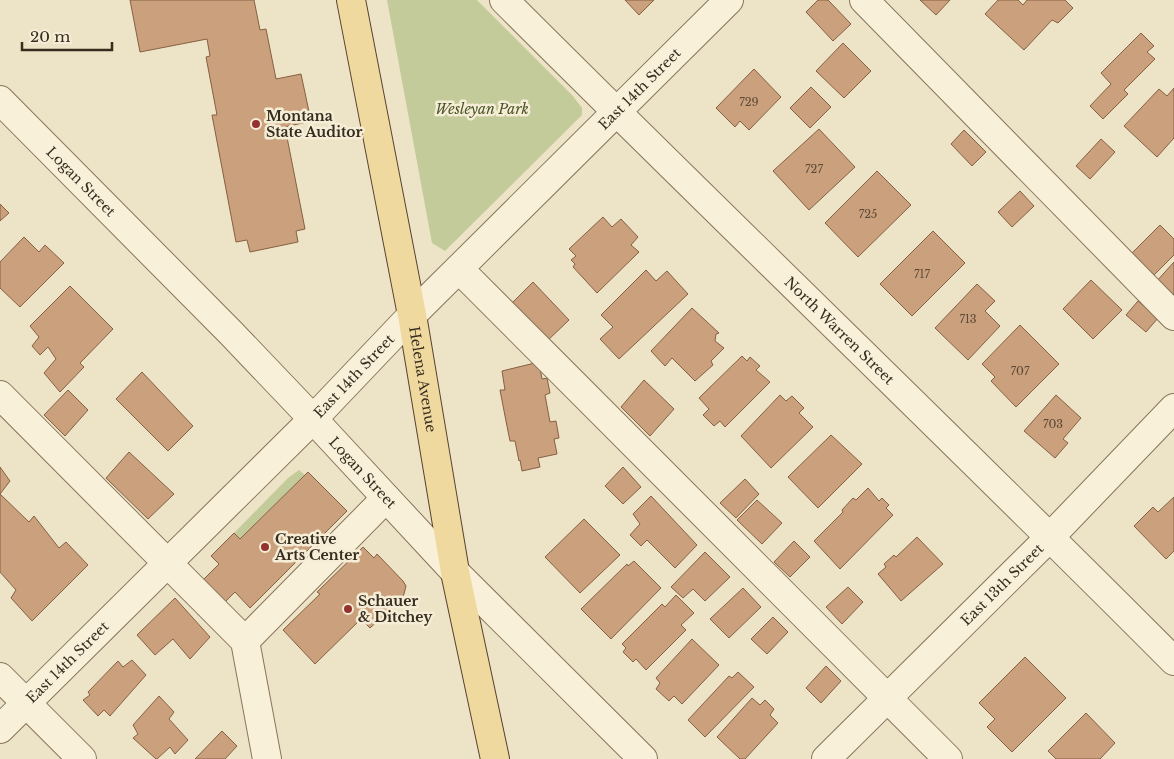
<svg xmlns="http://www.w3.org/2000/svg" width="1174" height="759" font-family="'Libre Baskerville',serif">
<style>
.green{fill:#c3cb9a}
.building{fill:#caa07d;stroke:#866043}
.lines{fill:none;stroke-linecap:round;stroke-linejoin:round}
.minor-casing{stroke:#88755c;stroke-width:30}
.major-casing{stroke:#564330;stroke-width:30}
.minor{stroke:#f8f0d9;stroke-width:28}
.major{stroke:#efd99f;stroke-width:28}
.poi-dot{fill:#95312e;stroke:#f5edd5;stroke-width:2}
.labels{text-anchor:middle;stroke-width:5;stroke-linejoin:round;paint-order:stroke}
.number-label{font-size:11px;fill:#5c4936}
.street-label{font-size:14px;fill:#382c1f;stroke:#f5edd5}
.park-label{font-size:14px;font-style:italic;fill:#475427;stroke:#f5edd5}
.poi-label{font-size:14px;font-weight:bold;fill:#382c1f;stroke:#f5edd5;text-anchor:start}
</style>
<rect width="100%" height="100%" fill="#ede3c6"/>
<g class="green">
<path d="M387 0H477L572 95 582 108V115L445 251 432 243Z"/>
<path d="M299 470 305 475 240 539 234 533 288 478Z"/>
</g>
<g class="building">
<path d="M130 0H254L260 30 266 29 276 79 301 74 311 121 285 127 305 229 296 231 298 242 250 252 247 240 236 242 212 115H217L206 57 210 56 207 39 140 52Z"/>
<path d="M625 0H654L639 15Z"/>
<path d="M818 0H828L851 24 833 41 806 12Z"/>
<path d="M920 0H950L936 15Z"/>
<path d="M998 0H1018L1023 5 1027 0H1065L1073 8 1058 23 1052 20 1024 50 985 14Z"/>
<path d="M1141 33 1154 46 1147 52 1155 59 1124 90 1128 94 1103 119 1090 106 1111 84 1101 73Z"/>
<path d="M843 43 871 71 844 98 816 71Z"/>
<path d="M754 69 781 97 749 130 740 121 735 127 716 108Z"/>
<path d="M811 87 831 107 810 128 790 108Z"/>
<path d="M1174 88V138L1157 157 1124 126 1159 89 1167 96Z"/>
<path d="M819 129 855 167 809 210 773 171Z"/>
<path d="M964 130 986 152 972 166 951 144Z"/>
<path d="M1101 139 1115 152 1090 179 1076 166Z"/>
<path d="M877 171 911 205 858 257 825 223Z"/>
<path d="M1020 191 1034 206 1012 227 998 212Z"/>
<path d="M0 204 9 213 0 221Z"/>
<path d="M603 217 612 227 621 219 638 237 631 245 639 252 597 293 573 267 575 264 571 260 576 256 569 249Z"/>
<path d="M1160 225 1174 239V255L1153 276 1131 254Z"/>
<path d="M933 231 965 263 912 316 880 284Z"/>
<path d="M24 237 39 252 45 245 64 263 20 307 0 288V262Z"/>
<path d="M1174 262V300L1155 283Z"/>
<path d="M646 270 656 281 667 271 688 294 619 359 600 339 613 327 601 315Z"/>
<path d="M1091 280 1122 310 1093 339 1063 309Z"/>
<path d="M533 282 569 320 545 343 509 306Z"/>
<path d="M977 284 995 301 985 311 1000 326 968 360 935 328Z"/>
<path d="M70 286 113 329 80 363 84 367 60 392 44 373 56 359 48 347 40 355 32 346 39 337 30 326Z"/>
<path d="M1138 301 1158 318 1146 332 1126 315Z"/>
<path d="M692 308 719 333 716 334 715 341 724 348 711 361 713 365 695 381 672 358 665 366 651 351Z"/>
<path d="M1020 325 1059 364 1016 407 991 381 995 377 982 364Z"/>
<path d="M742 356 747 361 750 357 760 366 756 370 770 382 725 427 720 421 714 426 703 415 709 409 699 398Z"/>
<path d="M539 362 542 379 547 378 550 393 545 395 550 422 556 421 559 438 554 439 557 454 538 458 540 467 522 471 520 460 519 461 515 441H510L505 416 500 390H505L502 371Z"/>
<path d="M142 372 193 426 168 451 116 399Z"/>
<path d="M644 380 674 409 650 436 621 407Z"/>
<path d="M68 390 88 410 65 436 44 415Z"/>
<path d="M780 395 786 401 792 396 804 408 799 413 813 427 771 468 741 436Z"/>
<path d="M1056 395 1081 418 1063 439 1068 443 1055 458 1024 431Z"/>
<path d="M831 435 862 464 818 508 788 477Z"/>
<path d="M129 452 174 494 148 519 106 478Z"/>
<path d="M0 467 10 481 0 494 29 522 34 516 59 548 66 542 88 565 32 621 11 598 16 590 0 572Z"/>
<path d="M623 467 641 487 623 504 605 486Z"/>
<path d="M308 472 347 511 250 608 235 592 225 602 203 580 219 564 211 556 234 533 240 539Z"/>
<path d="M745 479 759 494 736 518 720 503Z"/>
<path d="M868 488 879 501 882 498 889 505 886 508 893 515 840 569 814 541 843 512 842 510 853 498 856 500Z"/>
<path d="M651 496 697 545 675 568 647 540 641 546 630 535 640 524 633 514Z"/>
<path d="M1174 497V551L1166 559 1134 526 1153 507 1158 512Z"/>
<path d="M757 500 782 523 762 544 737 520Z"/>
<path d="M584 519 620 555 580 593 545 557Z"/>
<path d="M917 537 943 564 901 601 878 574 886 567 884 564 894 555 896 557Z"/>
<path d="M794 541 810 557 790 577 774 562Z"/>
<path d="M363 547 374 558 377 554 403 581 406 586 404 594 401 599 370 628 361 619 315 664 283 630 320 594 317 592Z"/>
<path d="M705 552 730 577 705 601 693 589 683 598 671 587Z"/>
<path d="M634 561 661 588 611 639 581 609 627 564 628 566Z"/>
<path d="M848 587 863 602 842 624 826 607Z"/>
<path d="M743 588 761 607 729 638 710 619Z"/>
<path d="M676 595 694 613 681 625 686 630 646 670 636 659 633 662 623 652 626 648 622 644 662 604 665 607Z"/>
<path d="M175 598 210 637 190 659 173 639 155 655 137 635Z"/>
<path d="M773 617 788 632 767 654 751 639Z"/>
<path d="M692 639 719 665 682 704 674 696 669 701 656 689 660 683 656 678Z"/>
<path d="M1025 657 1066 698 1012 752 987 727 995 719 979 703Z"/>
<path d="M132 660 146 675 110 716 104 710 98 716 83 700 90 695 88 692 118 661 123 667Z"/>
<path d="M826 666 841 681 821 703 806 688Z"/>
<path d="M738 672 754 687 705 737 688 720 729 676 732 678Z"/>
<path d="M159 696 174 712 169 719 188 740 175 754 170 747 157 759H156L133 738 138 734 133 725Z"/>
<path d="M752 698 760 705 765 700 774 709 770 715 778 723 745 759H740L717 737Z"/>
<path d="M1086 713 1115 743 1100 759H1056L1048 751Z"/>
<path d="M222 731 237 746 225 759H195Z"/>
</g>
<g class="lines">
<g class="minor-casing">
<g id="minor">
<path id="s1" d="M504 0C726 222 953 439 1174 661"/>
<path d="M864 0 1174 316"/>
<path id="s2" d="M0 100 231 333 313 419 455 572 643 759"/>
<path d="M459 269 948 759"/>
<path d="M0 395 245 641 267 759"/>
<path d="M245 641 386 498"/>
<path d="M0 677 82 759"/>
<path id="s3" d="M0 729 313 419 412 315 729 0"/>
<path id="s4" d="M826 759 1050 537 1174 408"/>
</g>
</g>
<g class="major-casing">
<g id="major">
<path id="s5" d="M351 0 412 315 455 572 495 759"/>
</g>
</g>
<use href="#minor" class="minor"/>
<use href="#major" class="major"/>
</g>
<g class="poi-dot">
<circle cx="256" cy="124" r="5"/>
<circle cx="265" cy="547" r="5"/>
<circle cx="348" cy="609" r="5"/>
</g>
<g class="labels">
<g class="number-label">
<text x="749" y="106">729</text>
<text x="814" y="173">727</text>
<text x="868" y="218">725</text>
<text x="922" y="278">717</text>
<text x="968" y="323">713</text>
<text x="1020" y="375">707</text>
<text x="1053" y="428">703</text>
</g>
<g class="street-label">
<text dy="5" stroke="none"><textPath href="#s3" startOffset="905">East 14th Street</textPath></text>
<text dy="5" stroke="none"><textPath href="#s2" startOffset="115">Logan Street</textPath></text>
<text dy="5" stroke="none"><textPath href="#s1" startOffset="471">North Warren Street</textPath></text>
<text dy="5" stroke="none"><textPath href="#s3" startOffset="500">East 14th Street</textPath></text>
<text dy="5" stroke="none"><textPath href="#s5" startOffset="386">Helena Avenue</textPath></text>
<text dy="5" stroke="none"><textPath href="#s2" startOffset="520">Logan Street</textPath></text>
<text dy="5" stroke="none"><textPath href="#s4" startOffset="248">East 13th Street</textPath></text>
<text dy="5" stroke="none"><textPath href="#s3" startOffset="95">East 14th Street</textPath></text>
</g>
<g class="park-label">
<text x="482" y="114">Wesleyan Park</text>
</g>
<g class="poi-label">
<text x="266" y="121">Montana<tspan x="266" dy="16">State Auditor</tspan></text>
<text x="275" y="544">Creative<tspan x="275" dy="16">Arts Center</tspan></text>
<text x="358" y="606">Schauer<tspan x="358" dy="16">&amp; Ditchey</tspan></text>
</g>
</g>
<path d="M22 42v8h90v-8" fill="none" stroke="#382c1f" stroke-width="2.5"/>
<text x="30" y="42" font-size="15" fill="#382c1f" stroke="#f5edd5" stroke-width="4" paint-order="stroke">20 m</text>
</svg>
